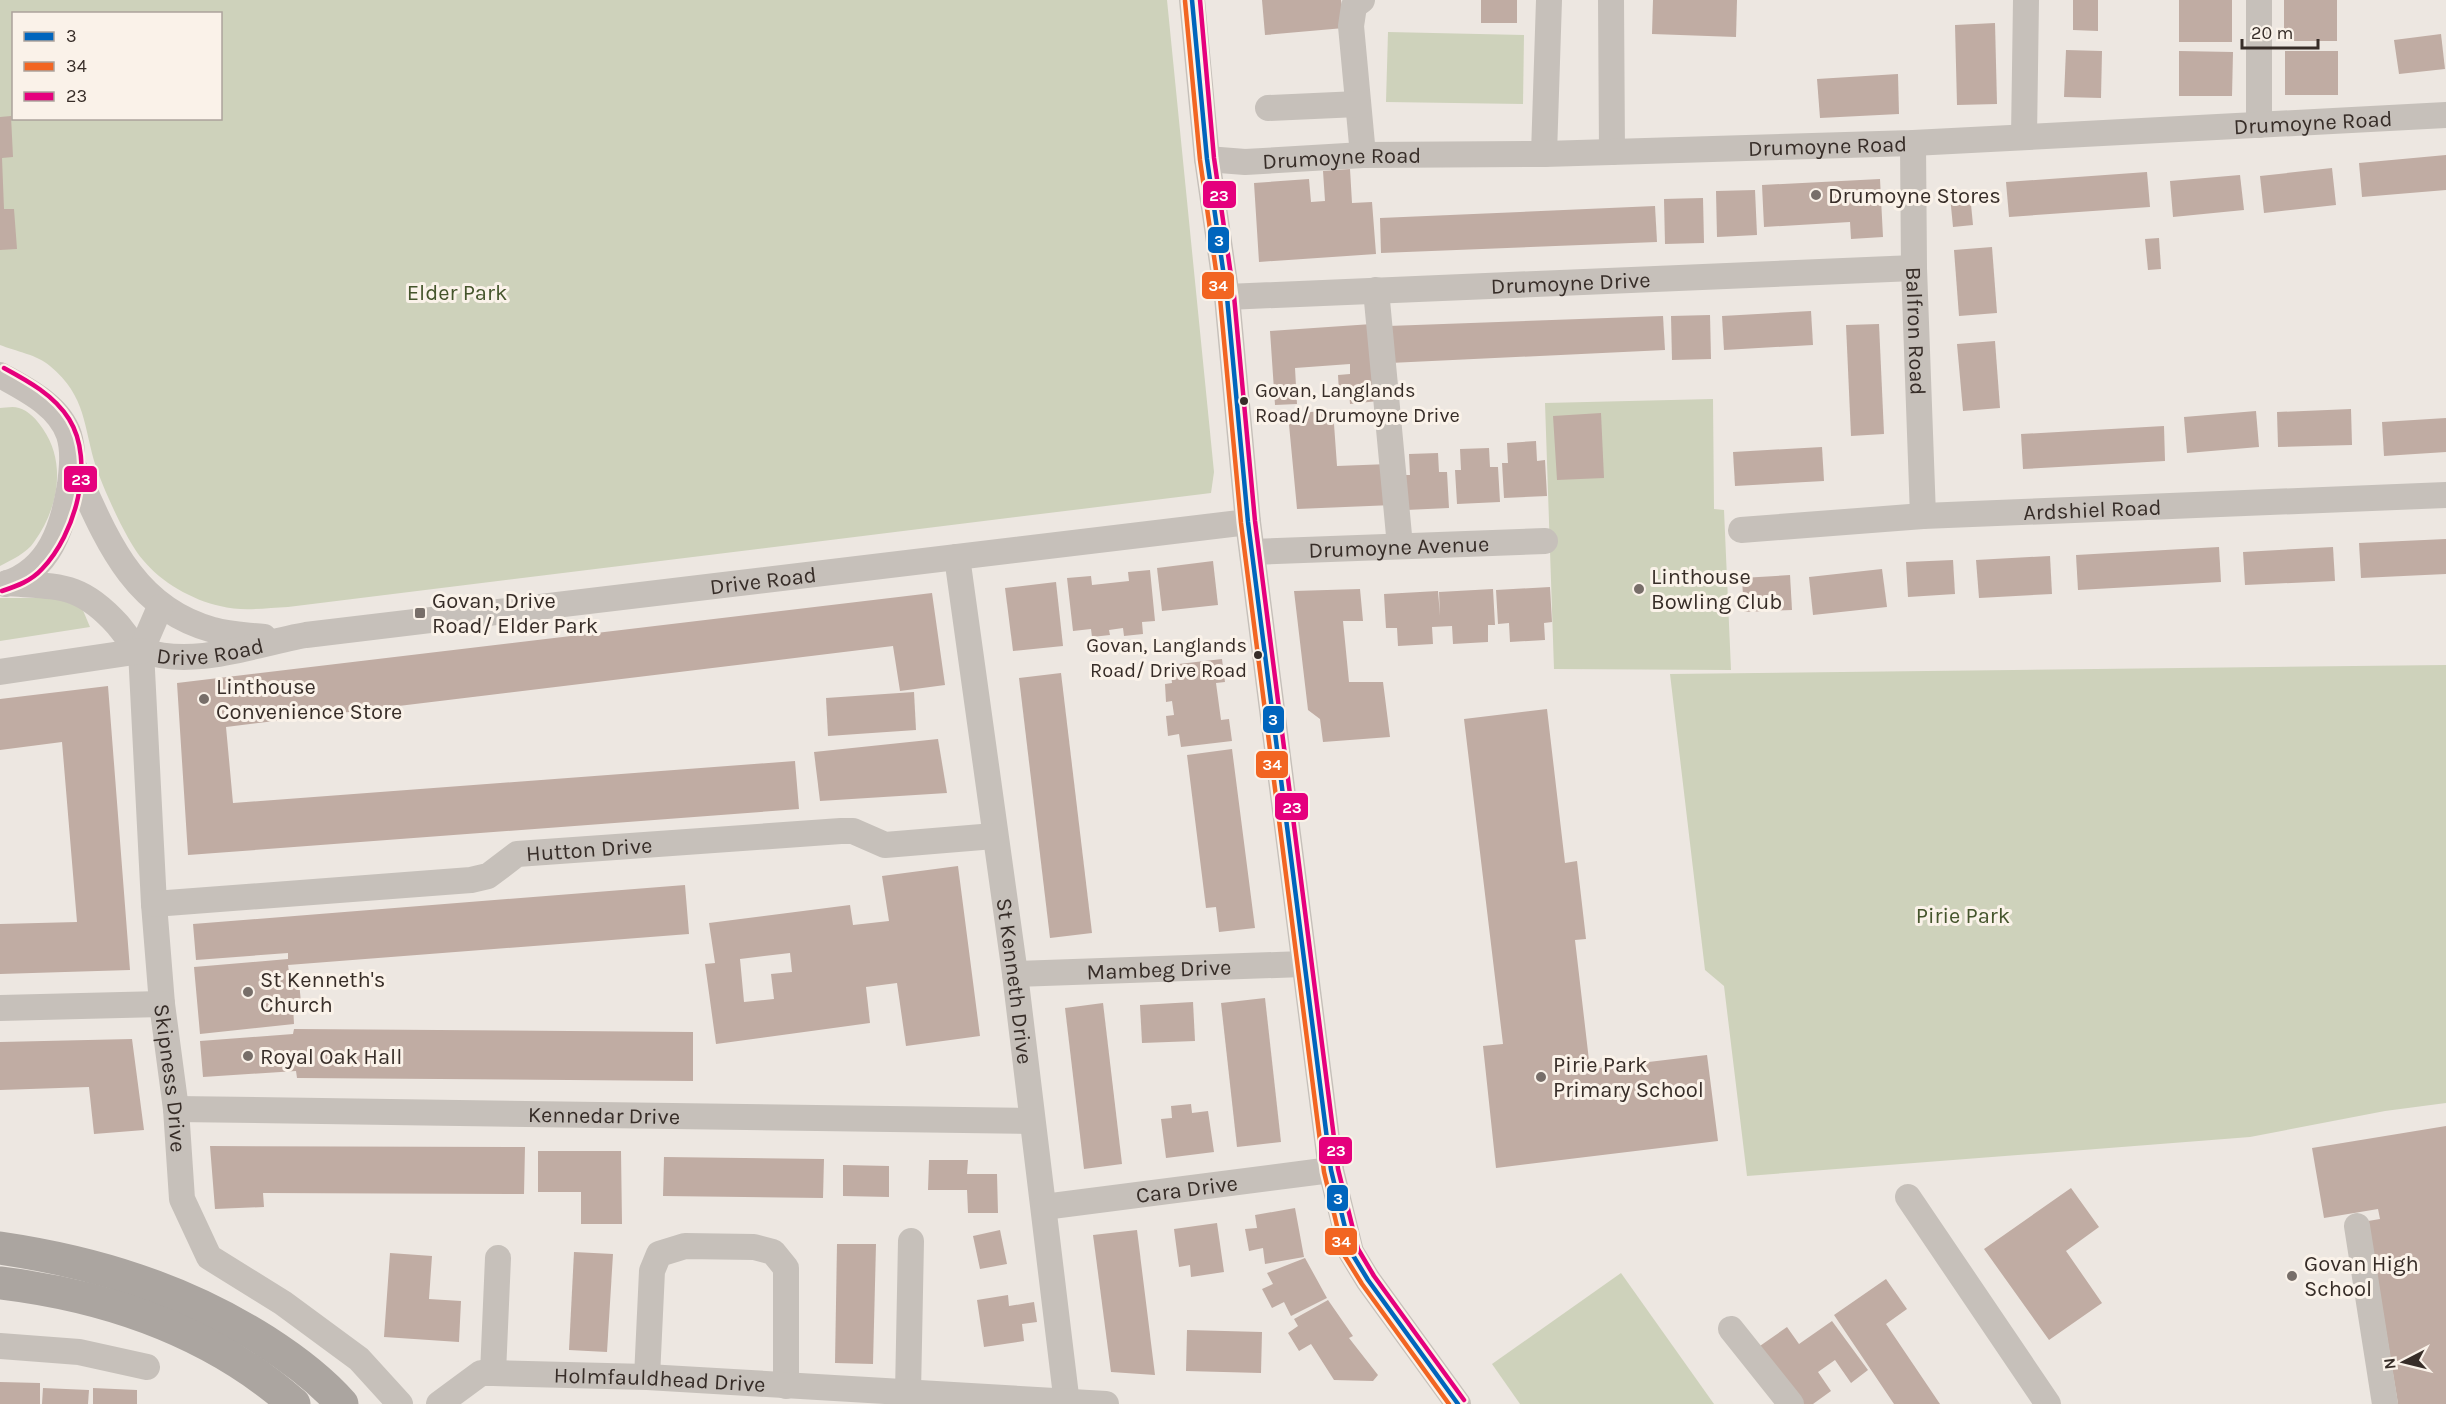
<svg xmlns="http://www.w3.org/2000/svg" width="2446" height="1404" font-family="Karla,sans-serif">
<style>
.green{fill:#ced2bb;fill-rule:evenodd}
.building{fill:#c0aca3;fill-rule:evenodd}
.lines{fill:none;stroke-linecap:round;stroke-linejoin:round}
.minor{stroke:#c6c0ba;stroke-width:26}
.major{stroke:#aba5a0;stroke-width:33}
.bus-1-casing{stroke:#faf2e9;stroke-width:9}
.bus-2-casing{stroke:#faf2e9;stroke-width:9}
.bus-3-casing{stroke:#faf2e9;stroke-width:9}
.bus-1{stroke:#0065bd;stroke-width:4.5}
.bus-2{stroke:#f26522;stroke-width:4.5}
.bus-3{stroke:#e5007d;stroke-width:4.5}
.poi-dot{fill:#776e69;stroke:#faf2e9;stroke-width:2}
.bus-dot{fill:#372d28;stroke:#faf2e9;stroke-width:2}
.labels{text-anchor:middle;stroke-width:6;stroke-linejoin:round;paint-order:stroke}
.bus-label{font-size:20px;fill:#372d28;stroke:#faf2e9;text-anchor:start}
.street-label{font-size:22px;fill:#372d28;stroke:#faf2e9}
.poi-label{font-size:22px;fill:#372d28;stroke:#faf2e9;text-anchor:start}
.park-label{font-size:22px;fill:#45552c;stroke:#faf2e9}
.line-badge{stroke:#faf2e9;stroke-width:2}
.badge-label{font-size:16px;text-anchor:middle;font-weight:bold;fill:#fff}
</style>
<rect width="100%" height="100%" fill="#ede7e1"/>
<g class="green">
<path d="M0 0H1167L1214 472 1211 493 288 607C265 608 242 612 220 606 192 600 161 582 143 560 127 542 104 490 96 467 83 426 87 397 50 366 38 355 15 351 0 345ZM14 14H220V118H14Z"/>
<path d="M1388 32 1524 35 1523 104 1386 102Z"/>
<path d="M1713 399 1714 509 1724 510 1731 670 1554 669 1545 403Z"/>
<path d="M0 408C5 408 13 406 19 408 28 410 38 421 43 429 67 464 58 509 34 542 27 553 11 560 0 566Z"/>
<path d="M0 598H56L82 608 90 627 0 641Z"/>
<path d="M2446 665V1103L2385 1111 2250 1137 1747 1176 1724 986 1705 970 1670 674Z"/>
<path d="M1621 1273 1714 1404H1520L1492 1364Z"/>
</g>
<g class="building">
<path d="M1262 0H1341L1344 28 1265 35Z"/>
<rect x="1481" y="0" width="36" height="23"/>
<path d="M1653 0H1737L1736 37 1652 34Z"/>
<path d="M2073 0H2098V31L2073 30Z"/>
<rect x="2179" y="0" width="53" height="42"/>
<rect x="2284" y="0" width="53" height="41"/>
<path d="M1995 23 1997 104 1957 105 1955 25Z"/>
<path d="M2441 34 2445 69 2399 74 2394 40Z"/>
<path d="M2066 50 2102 51 2101 98 2064 97Z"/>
<path d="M2179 51 2233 52 2232 96H2179Z"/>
<rect x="2285" y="51" width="53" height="44"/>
<path d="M1898 74 1899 114 1820 118 1817 79Z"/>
<path d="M11 116 13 157 2 158 4 209H14L17 249 0 250V117Z"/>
<path d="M2446 155V190L2362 197 2359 163Z"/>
<path d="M2332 168 2336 205 2264 213 2260 176Z"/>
<path d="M1350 169 1352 203 1372 202 1376 254 1259 262 1254 183 1309 179 1311 202 1325 201 1323 171Z"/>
<path d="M2147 172 2150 207 2009 217 2006 182Z"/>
<path d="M2240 175 2244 210 2173 217 2170 181Z"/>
<path d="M1880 179 1883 237 1851 239 1850 222 1764 227 1762 185Z"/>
<path d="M1755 190 1757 235 1717 237 1716 191Z"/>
<path d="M1970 194 1973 225 1953 227 1950 196Z"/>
<path d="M1703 198 1704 243 1665 244 1664 199Z"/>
<path d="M1655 206 1657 242 1381 253 1380 218Z"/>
<path d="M2159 238 2161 269 2148 270 2145 239Z"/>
<path d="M1992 247 1997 313 1959 316 1954 250Z"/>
<path d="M1811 311 1813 345 1724 350 1722 316Z"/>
<path d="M1710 315 1711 359 1672 360 1671 316Z"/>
<path d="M1663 316 1665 350 1390 363 1388 326Z"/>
<path d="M1372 324 1378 401 1350 404 1349 391 1339 392 1338 375 1350 374V364L1295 368 1297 404 1275 405 1270 331Z"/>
<path d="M1879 324 1884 434 1851 436 1846 325Z"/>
<path d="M1995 341 2000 408 1963 411 1957 344Z"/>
<path d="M2351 409 2352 445 2278 447 2277 412Z"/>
<path d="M1333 410 1337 466 1389 464 1393 505 1297 509 1288 414Z"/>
<path d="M2256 411 2259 447 2187 453 2184 417Z"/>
<path d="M1601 413 1604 478 1557 480 1553 416Z"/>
<path d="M2446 418V452L2384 456 2382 422Z"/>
<path d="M2164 426 2165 461 2023 469 2021 434Z"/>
<path d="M1536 441 1537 461 1545 460 1547 496 1504 498 1502 463H1508L1507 443Z"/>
<path d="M1822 447 1824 481 1735 486 1733 452Z"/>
<path d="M1489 448 1490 467H1498L1500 502 1457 504 1455 470H1461L1460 449Z"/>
<path d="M1438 453 1439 472H1447L1449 508 1406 510 1404 475H1410L1409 454Z"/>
<path d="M2446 539V574L2361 578 2359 543Z"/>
<path d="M2219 547 2221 582 2078 590 2076 555Z"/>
<path d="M2333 547 2335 581 2245 585 2243 552Z"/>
<path d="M2050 556 2052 594 1979 598 1976 560Z"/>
<path d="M1953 560 1955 594 1908 597 1906 562Z"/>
<path d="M1213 561 1218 605 1162 611 1157 568Z"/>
<path d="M1882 569 1887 607 1813 615 1809 577Z"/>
<path d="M1150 570 1155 621 1142 622 1143 634 1124 636 1123 628 1109 630 1110 635 1092 637 1091 629 1073 631 1067 578 1091 576 1092 585 1129 581 1128 572Z"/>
<path d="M1790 575 1792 610 1744 612 1742 578Z"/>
<path d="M1056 582 1063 646 1013 651 1005 588Z"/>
<path d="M1550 587 1552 622 1544 623 1545 640 1510 642 1509 623 1498 624 1496 590Z"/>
<path d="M1360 589 1363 621H1343L1349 682H1383L1390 737 1323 742 1320 719 1308 710 1294 591Z"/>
<path d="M1493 589 1495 625H1488V642L1453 644 1452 626 1432 627 1433 644 1398 646 1397 628H1386L1384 594 1438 591 1440 616 1439 592Z"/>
<path d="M932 593 945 685 900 691 893 646 226 727 233 803 795 761 799 809 188 855 177 683Z"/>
<path d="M1222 659 1225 682 1216 683 1221 720 1229 719 1232 741 1181 747 1179 734 1168 736 1166 716 1174 715 1172 701 1166 702 1165 684 1172 683 1170 665Z"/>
<path d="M1061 673 1092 933 1050 938 1019 678Z"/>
<path d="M108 686 130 970 0 974V924L77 922 62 742 0 750V699Z"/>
<path d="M914 692 916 730 828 736 826 698Z"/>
<path d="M1547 709 1565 863 1577 861 1586 939 1575 940 1590 1069 1707 1055 1718 1141 1496 1168 1483 1046 1503 1044 1464 719Z"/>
<path d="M938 739 947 793 820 801 814 752Z"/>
<path d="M1232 749 1255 928 1219 932 1216 907 1206 908 1187 755Z"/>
<path d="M958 866 980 1036 906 1046 897 983 866 987 870 1023 716 1044 705 964 715 963 709 923 850 905 853 925 889 921 882 876ZM790 953 792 972 771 974 774 999 744 1002 740 959Z"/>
<path d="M685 885 689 934 288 965 290 980 299 981 301 1003 293 1005 294 1024 200 1034 194 967 288 959V953L196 960 193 924Z"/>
<path d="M1265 998 1281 1142 1237 1147 1221 1003Z"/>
<path d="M1193 1002 1195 1041 1142 1043 1140 1005Z"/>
<path d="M1103 1003 1122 1164 1084 1169 1065 1008Z"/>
<path d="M294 1029 693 1032V1081L297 1078 296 1071 203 1077 200 1041 293 1034Z"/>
<path d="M132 1039 144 1130 94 1134 89 1087 0 1090V1042Z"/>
<path d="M1191 1104 1192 1113 1208 1111 1214 1152 1166 1158 1161 1119 1172 1118 1171 1106Z"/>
<path d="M2446 1126V1404H2398L2368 1221 2380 1219 2378 1209 2324 1218 2312 1148Z"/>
<path d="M210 1146 525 1147 524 1194 263 1193 264 1207 215 1209Z"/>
<path d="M538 1151H621L622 1224H581V1192H538Z"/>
<path d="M664 1157 824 1159 823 1198 663 1196Z"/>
<path d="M929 1160H968L967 1174H997L998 1213H968L967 1190H928Z"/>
<path d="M843 1165 889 1166V1197L843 1196Z"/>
<path d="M2071 1188 2099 1227 2066 1251 2102 1303 2049 1340 1984 1249Z"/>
<path d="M1295 1208 1304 1257 1265 1264 1263 1248 1249 1251 1245 1229 1257 1228 1255 1215Z"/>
<path d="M1217 1223 1224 1272 1191 1277 1190 1265 1179 1267 1174 1229Z"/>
<path d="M1000 1230 1007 1264 980 1269 973 1236Z"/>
<path d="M1137 1230 1155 1375 1111 1372 1093 1235Z"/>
<path d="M837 1244H876L873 1364 835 1363Z"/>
<path d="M574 1252 613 1254 607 1352 569 1350Z"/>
<path d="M390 1253 432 1256 429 1299 461 1301 459 1342 384 1337Z"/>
<path d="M1305 1258 1327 1298 1291 1316 1284 1302 1272 1308 1262 1289 1273 1284 1267 1273Z"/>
<path d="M1886 1279 1907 1309 1886 1324 1940 1404H1894L1834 1315Z"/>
<path d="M1008 1295 1009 1306 1034 1302 1037 1322 1022 1324 1024 1341 984 1347 977 1300Z"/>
<path d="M1328 1300 1353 1336 1349 1338 1378 1375 1373 1381 1334 1380 1311 1344 1299 1351 1288 1333 1298 1326 1294 1319Z"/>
<path d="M1832 1321 1868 1370 1851 1383 1835 1360 1818 1372 1831 1391 1813 1404H1797L1757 1348 1787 1327 1799 1344Z"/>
<path d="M1187 1330 1262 1332 1261 1373 1186 1371Z"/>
<path d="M0 1382 40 1383V1404H0Z"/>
<path d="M43 1388 89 1390 88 1404H42Z"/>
<path d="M93 1388 137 1390V1404H93Z"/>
</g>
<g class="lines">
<g class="minor">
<path d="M1192 0 1207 159 1227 297 1248 522 1331 1170 1351 1252 1368 1280 1458 1404"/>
<path d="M1362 0 1354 6 1351 26 1363 155"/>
<path d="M1611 0 1612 152"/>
<path d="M1268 108 1358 104"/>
<path d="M2259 125V0"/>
<path d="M2024 137 2026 0"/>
<path id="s1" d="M1913 143 1914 268 1923 516"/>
<path d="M1544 154 1549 0"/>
<path id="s2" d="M1207 159 1245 162 1363 155 1544 154 1913 143 2446 115"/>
<path d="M1376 290 1400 546"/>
<path id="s3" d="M1227 297 1914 268"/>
<path d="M0 375C25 389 59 405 69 435 74 451 72 469 70 485 63 527 50 570 5 584"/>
<path d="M73 465C105 535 131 608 213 630 229 635 247 635 264 637"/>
<path id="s4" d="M1741 530 1923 516 2446 495"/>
<path id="s5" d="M1252 552 1545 541"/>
<path id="s6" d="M957 557 1015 974 1067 1404"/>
<path id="s7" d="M7 583C60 587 80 583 118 625 124 632 134 648 143 651 196 668 254 644 306 635L1248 522"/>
<path id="s8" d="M160 607 141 651 154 904 162 1004 176 1109 182 1199 209 1257 283 1303 359 1359 400 1404"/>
<path d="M0 672 141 651"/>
<path id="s9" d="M154 904 471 880 488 876 517 854 841 831H853L885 845 994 836"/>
<path id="s10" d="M1015 974 1303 964"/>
<path d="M0 1008 162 1004"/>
<path id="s11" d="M176 1109 1032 1121"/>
<path d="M1908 1197 2048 1404"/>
<path id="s12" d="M1044 1207 1331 1170"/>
<path d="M2357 1226 2385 1404"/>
<path d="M1731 1329 1791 1404"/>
<path d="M0 1346 79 1352 147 1367"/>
<path d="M493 1373 498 1258"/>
<path d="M647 1377 652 1271 659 1254 685 1246 754 1247 773 1252 786 1268V1386"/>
<path d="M908 1393 911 1241"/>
<path id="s13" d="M439 1404 481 1373H493L647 1377 1106 1404"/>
</g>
<g class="major">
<path d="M0 1248C95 1262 183 1289 265 1341 293 1359 320 1379 342 1404"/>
<path d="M0 1283C108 1296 211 1331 294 1404"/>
</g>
<g class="bus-1-casing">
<path id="bus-1" d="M1192 0 1207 159 1227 297 1248 522 1331 1170 1351 1252 1368 1280 1458 1404"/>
</g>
<g class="bus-2-casing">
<path id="bus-2" d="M1185 1 1200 160 1220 298 1241 523 1324 1172 1344 1255 1362 1284 1449 1404"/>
</g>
<g class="bus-3-casing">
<g id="bus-3">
<path d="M1200 0 1214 158 1234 296 1255 521 1338 1169 1358 1249 1374 1276 1464 1400"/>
<path d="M2 591C17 586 31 581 42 569 75 535 96 462 69 419 54 395 28 381 4 368"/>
</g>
</g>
<use href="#bus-1" class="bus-1"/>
<use href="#bus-2" class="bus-2"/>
<use href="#bus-3" class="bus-3"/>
</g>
<g class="poi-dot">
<circle cx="1816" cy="195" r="6"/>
<circle cx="1639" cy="589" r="6"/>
<rect x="414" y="607" width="12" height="12" rx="3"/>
<circle cx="204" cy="699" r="6"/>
<circle cx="248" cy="992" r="6"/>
<circle cx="248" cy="1056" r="6"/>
<circle cx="1541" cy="1077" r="6"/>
<circle cx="2292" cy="1276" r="6"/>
</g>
<g class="bus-dot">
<circle cx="1244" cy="401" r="5"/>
<circle cx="1258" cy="655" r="5"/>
</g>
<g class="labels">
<g class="bus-label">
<text x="1255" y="397">Govan, Langlands<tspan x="1255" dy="25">Road/ Drumoyne Drive</tspan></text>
<text x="1247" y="652" text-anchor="end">Govan, Langlands<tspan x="1247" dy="25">Road/ Drive Road</tspan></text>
</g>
<g class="street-label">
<text dy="8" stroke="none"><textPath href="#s2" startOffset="1107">Drumoyne Road</textPath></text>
<text dy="8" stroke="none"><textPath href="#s2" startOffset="621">Drumoyne Road</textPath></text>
<text dy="8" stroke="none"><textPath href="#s2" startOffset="135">Drumoyne Road</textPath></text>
<text dy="8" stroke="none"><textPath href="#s3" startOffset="344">Drumoyne Drive</textPath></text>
<text dy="8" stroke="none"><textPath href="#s1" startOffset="188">Balfron Road</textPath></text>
<text dy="8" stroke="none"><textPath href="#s4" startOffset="352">Ardshiel Road</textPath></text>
<text dy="8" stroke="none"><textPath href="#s5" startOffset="147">Drumoyne Avenue</textPath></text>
<text dy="8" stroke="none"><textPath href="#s7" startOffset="786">Drive Road</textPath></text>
<text dy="8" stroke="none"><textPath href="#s7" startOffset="228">Drive Road</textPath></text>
<text dy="8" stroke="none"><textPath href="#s9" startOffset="444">Hutton Drive</textPath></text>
<text dy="8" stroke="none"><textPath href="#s10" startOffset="144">Mambeg Drive</textPath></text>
<text dy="8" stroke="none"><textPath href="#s6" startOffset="428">St Kenneth Drive</textPath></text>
<text dy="8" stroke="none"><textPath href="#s8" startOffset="476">Skipness Drive</textPath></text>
<text dy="8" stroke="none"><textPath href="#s11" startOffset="428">Kennedar Drive</textPath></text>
<text dy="8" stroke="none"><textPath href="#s12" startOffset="144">Cara Drive</textPath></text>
<text dy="8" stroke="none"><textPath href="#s13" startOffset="231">Holmfauldhead Drive</textPath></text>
</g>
<g class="poi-label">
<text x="1828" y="203">Drumoyne Stores</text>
<text x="1651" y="584">Linthouse<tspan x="1651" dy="25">Bowling Club</tspan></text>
<text x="432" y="608">Govan, Drive<tspan x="432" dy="25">Road/ Elder Park</tspan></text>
<text x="216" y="694">Linthouse<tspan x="216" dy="25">Convenience Store</tspan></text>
<text x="260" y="987">St Kenneth's<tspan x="260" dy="25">Church</tspan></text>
<text x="260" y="1064">Royal Oak Hall</text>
<text x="1553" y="1072">Pirie Park<tspan x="1553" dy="25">Primary School</tspan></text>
<text x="2304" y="1271">Govan High<tspan x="2304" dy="25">School</tspan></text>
</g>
<g class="park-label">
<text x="457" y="300">Elder Park</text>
<text x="1963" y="923">Pirie Park</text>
</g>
</g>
<g class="line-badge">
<rect x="1202" y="180" width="35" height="29" rx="6" fill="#e5007d"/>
<rect x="1207" y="226" width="23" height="28" rx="6" fill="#0065bd"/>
<rect x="1201" y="271" width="34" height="29" rx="6" fill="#f26522"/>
<rect x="63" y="465" width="35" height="28" rx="6" fill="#e5007d"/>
<rect x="1262" y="705" width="23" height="29" rx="6" fill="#0065bd"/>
<rect x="1255" y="750" width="34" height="29" rx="6" fill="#f26522"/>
<rect x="1274" y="792" width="35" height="29" rx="6" fill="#e5007d"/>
<rect x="1318" y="1136" width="35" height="29" rx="6" fill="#e5007d"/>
<rect x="1326" y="1184" width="23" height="28" rx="6" fill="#0065bd"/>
<rect x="1324" y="1227" width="34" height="29" rx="6" fill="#f26522"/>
</g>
<g class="badge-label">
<text x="1219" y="201">23</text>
<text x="1219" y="246">3</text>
<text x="1218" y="291">34</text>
<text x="81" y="485">23</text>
<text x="1273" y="725">3</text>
<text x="1272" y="770">34</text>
<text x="1292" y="813">23</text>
<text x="1336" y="1156">23</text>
<text x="1338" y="1204">3</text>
<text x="1341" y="1247">34</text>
</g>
<rect x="12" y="12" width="210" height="108" fill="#faf2e9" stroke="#aca39c" stroke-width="1.5"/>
<rect x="24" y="32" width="30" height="9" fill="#0065bd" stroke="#aca39c" stroke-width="1.5"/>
<text x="66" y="42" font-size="18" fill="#372d28">3</text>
<rect x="24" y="62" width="30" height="9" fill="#f26522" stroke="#aca39c" stroke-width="1.5"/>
<text x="66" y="72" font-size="18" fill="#372d28">34</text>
<rect x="24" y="92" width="30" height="9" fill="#e5007d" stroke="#aca39c" stroke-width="1.5"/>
<text x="66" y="102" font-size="18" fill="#372d28">23</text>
<g transform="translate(2404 1362) rotate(263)" stroke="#faf2e9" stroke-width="4.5" paint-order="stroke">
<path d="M0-4.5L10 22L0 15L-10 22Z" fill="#372d28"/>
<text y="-9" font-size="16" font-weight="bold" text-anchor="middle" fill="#372d28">N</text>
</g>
<path d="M2242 39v9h76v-9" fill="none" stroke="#372d28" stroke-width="3"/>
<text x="2251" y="39" font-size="18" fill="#372d28" stroke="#faf2e9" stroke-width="4.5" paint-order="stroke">20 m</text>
</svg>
